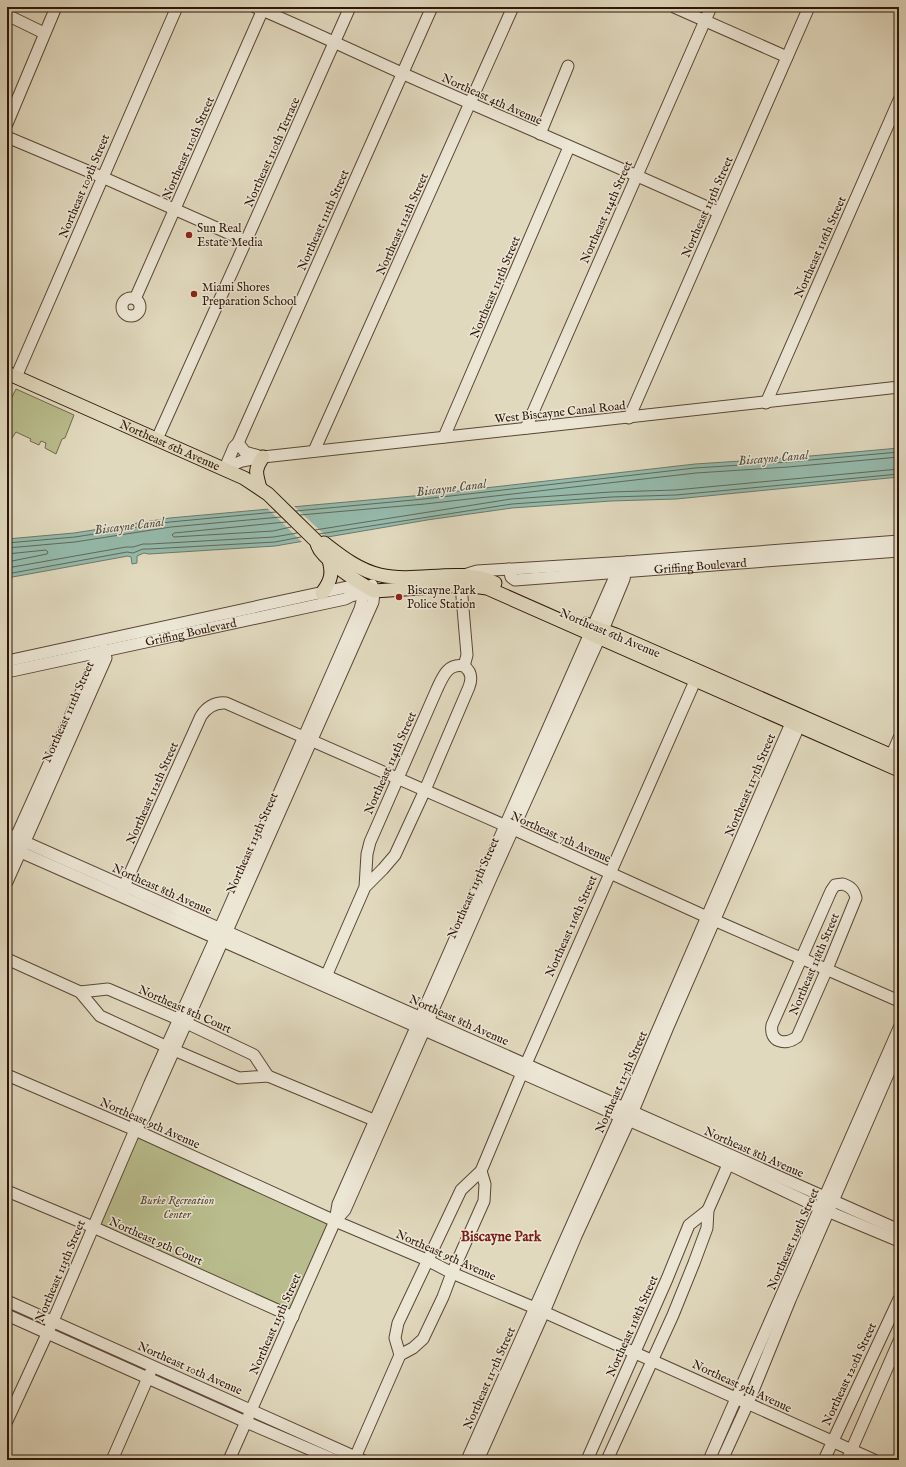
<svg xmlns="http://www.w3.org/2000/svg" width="906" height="1467" font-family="'IM FELL English',serif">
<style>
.green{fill:#b9bd8d;stroke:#73694a}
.water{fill:#95bbad;stroke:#6b796b}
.pier{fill:#e1d9be}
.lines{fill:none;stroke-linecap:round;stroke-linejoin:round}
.shore{stroke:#61685a;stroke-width:1}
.minor-casing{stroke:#5a4636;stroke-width:13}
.major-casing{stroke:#2d1508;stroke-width:15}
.minor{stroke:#ece6d5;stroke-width:11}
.major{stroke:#e1d9be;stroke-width:13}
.poi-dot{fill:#8f2418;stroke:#ece6d5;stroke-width:1.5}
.labels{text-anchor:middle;stroke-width:3;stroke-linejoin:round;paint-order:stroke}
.street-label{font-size:12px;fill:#2d1508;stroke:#ece6d5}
.poi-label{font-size:12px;fill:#2d1508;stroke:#ece6d5;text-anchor:start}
.park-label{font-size:12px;font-style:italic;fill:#574730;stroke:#ece6d5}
.water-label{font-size:13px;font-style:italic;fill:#514f42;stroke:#ece6d5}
.quarter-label{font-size:14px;font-weight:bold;fill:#7a1f14;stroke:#ece6d5}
</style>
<rect width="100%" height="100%" fill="#e1d9be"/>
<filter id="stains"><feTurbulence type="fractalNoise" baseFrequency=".005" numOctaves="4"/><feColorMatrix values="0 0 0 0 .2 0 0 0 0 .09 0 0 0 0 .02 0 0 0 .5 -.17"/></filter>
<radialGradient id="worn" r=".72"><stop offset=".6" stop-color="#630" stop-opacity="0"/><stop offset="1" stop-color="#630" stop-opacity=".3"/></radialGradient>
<g class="green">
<path d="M16 389 74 415 65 438 62 439 56 454 45 448 46 443 41 441 39 445 30 441 31 439 16 432 10 441 7 440V407Z"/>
<path d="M135 1130 335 1221 293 1317 93 1227Z"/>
</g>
<path class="water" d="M899 448V477L676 499 611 501 512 508 427 520 275 546 149 554 144 553 137 556V563L132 564 131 557 128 556 7 578V539L74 533 170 518 424 495 695 464 788 458Z"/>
<path class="pier" d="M293 505 327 537 303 543 266 507Z"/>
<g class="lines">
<g class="shore">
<path d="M296 511 424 499 695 468 788 462 899 452"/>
<path d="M300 515 425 504 696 473 788 467 899 457"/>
<path d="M286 522 174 533 172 535 174 537 273 531 291 527"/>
<path d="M315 530 511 499 611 492 675 490 899 469"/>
<path d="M319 534 512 504 611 497 676 495 899 474"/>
<path d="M7 543 75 537 170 522 276 512"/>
<path d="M7 548 75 542 171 527 281 517"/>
<path d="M7 554 46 550 48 552 47 554 7 562"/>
<path d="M7 568 126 547H133L143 544H150L274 537 297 533"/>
<path d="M7 574 127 552 133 553 143 549H149L275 542 301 537"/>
</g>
<g class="minor-casing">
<g id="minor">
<path d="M255 7C312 31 367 58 424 83 522 126 621 168 718 212"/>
<path d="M674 7 787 57"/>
<path d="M7 15 44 33"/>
<path d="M7 124 56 7"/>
<path d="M540 134 568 66"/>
<path d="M7 137 102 177 246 241"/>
<circle cx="131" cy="307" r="9"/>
<path d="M135 299 264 7"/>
<path d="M16 377 177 7"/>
<path d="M766 403 899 100"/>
<path d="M629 418 809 7"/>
<path d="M526 428 711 7"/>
<path d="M444 437 569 147"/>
<path d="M157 439 246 241 350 7"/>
<path d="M238 443 432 7"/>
<path d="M314 451 513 7"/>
<path d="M225 468 242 461 263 457C475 433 687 412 899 387"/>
<path d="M225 468 234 447 238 443 245 452 259 456"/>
<path id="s1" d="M509 569 511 577 515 580 899 551"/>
<path d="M464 575 477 571 627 562 899 541"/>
<path d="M461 585 467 655 464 666"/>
<path d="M7 661 347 587 364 586V593L360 609 220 928 150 1083 136 1116 135 1130"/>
<path id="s2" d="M7 672 345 599 351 596 369 592"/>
<path d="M888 763 899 738"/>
<path d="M7 834 899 1230"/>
<path d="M7 846 728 1164 820 1208 899 1241"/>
<path d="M7 857 97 657 104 650"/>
<path d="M7 882 106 658 104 651"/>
<path d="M843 884C851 887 854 890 856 898L827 969 797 1037C785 1046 769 1042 772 1025L831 891 835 885Z"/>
<path d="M121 893 201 716C207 707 215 702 226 703L513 829 707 917 899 1001"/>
<path d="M7 959 80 992 100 1016 174 1050 239 1078 268 1076 381 1123"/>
<path d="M324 981 365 887 367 854 370 842 437 689C443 676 448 663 464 666 472 672 472 679 469 687L425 790 395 855 383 869 365 887"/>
<path d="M80 992 108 989 178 1019 254 1055 268 1076"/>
<path d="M7 1075 135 1130 335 1221 427 1260 452 1273 535 1308 874 1460"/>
<path d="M7 1191 93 1227 293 1317"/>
<path d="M336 1220 345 1210 492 876 603 630 624 579 627 562"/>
<path d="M7 1301 362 1460"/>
<path d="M7 1315 246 1422 335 1460"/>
<path d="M400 1355 395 1338 398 1323 461 1190 481 1171 522 1073 699 672"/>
<path d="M7 1421 53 1321 135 1130 144 1118 373 602 374 591 372 585"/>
<path d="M112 1460 150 1373"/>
<path d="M229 1460 335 1221 338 1204 610 588 614 579 615 563"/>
<path d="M354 1460 400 1355 413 1348 423 1339 443 1297 452 1273 484 1201 485 1184 481 1171"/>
<path d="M467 1460 620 1117 795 714"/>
<path d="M478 1460 544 1312 576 1236 629 1121 668 1027 802 719"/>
<path d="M587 1460 667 1279 689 1225 708 1210"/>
<path d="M607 1460 673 1315 694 1263 707 1228 708 1210 731 1158"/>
<path d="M709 1460 899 1028"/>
<path d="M722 1460 748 1403 790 1300 899 1049"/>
<path d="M824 1460 899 1299"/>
<path d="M847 1460 899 1341"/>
</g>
</g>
<g class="major-casing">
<g id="major">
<path id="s3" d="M7 373 244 478 268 494 316 541C317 544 318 547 320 550 330 564 359 583 374 591L465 585 487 588 899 770"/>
<path d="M260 488C256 473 254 470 263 457"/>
<path d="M324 543C341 556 358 570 380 575 419 584 457 566 495 583"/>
<path d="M322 593C332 580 333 572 328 557"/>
<path d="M586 624 616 635 899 759"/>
</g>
</g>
<use href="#minor" class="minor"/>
<use href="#major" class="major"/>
</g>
<g class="poi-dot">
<circle cx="189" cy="235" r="4"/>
<circle cx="194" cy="294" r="4"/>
<circle cx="399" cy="597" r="4"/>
</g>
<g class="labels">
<g class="street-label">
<text transform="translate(492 99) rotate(24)" y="4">Northeast 4th Avenue</text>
<text transform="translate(188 148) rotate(-66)" y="4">Northeast 110th Street</text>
<text transform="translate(272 152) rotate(-66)" y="4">Northeast 110th Terrace</text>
<text transform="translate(84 186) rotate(-67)" y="4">Northeast 109th Street</text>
<text transform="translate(707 207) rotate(-66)" y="4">Northeast 115th Street</text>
<text transform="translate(606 212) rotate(-66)" y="4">Northeast 114th Street</text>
<text transform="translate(323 220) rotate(-66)" y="4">Northeast 111th Street</text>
<text transform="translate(402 224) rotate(-66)" y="4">Northeast 112th Street</text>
<text transform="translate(820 247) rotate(-66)" y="4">Northeast 116th Street</text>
<text transform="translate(495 287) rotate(-67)" y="4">Northeast 113th Street</text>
<text transform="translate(560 412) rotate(-6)" y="4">West Biscayne Canal Road</text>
<text dy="4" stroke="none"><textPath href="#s3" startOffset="178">Northeast 6th Avenue</textPath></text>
<text dy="4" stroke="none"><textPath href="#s1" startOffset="199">Griffing Boulevard</textPath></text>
<text dy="4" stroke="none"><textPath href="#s2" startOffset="188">Griffing Boulevard</textPath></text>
<text transform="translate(610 633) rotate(23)" y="4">Northeast 6th Avenue</text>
<text transform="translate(68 712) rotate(-66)" y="4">Northeast 111th Street</text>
<text transform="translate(390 763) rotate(-66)" y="4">Northeast 114th Street</text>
<text transform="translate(750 785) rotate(-67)" y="4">Northeast 117th Street</text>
<text transform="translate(152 793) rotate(-66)" y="4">Northeast 112th Street</text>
<text transform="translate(561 837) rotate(24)" y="4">Northeast 7th Avenue</text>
<text transform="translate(252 843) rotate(-66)" y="4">Northeast 113th Street</text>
<text transform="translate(473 888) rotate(-66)" y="4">Northeast 115th Street</text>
<text transform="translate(162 889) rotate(24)" y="4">Northeast 8th Avenue</text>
<text transform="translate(571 926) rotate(-66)" y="4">Northeast 116th Street</text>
<text transform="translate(814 964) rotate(-67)" y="4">Northeast 118th Street</text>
<text transform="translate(185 1009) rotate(24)" y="4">Northeast 8th Court</text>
<text transform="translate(459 1020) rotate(24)" y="4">Northeast 8th Avenue</text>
<text transform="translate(621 1082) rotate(-66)" y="4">Northeast 117th Street</text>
<text transform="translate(150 1123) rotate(24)" y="4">Northeast 9th Avenue</text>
<text transform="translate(754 1152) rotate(24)" y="4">Northeast 8th Avenue</text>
<text transform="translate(793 1239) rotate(-66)" y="4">Northeast 119th Street</text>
<text transform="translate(156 1241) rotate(24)" y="4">Northeast 9th Court</text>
<text transform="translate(446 1255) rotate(24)" y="4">Northeast 9th Avenue</text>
<text transform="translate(60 1271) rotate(-67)" y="4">Northeast 113th Street</text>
<text transform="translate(275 1324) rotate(-66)" y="4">Northeast 115th Street</text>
<text transform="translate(632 1326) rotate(-66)" y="4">Northeast 118th Street</text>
<text transform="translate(190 1368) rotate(24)" y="4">Northeast 10th Avenue</text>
<text transform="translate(849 1374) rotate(-65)" y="4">Northeast 120th Street</text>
<text transform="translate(489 1378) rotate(-66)" y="4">Northeast 117th Street</text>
<text transform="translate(742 1386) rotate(25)" y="4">Northeast 9th Avenue</text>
</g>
<g class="poi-label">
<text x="197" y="232">Sun Real<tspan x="197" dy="14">Estate Media</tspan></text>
<text x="202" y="291">Miami Shores<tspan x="202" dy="14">Preparation School</tspan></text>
<text x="407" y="594">Biscayne Park<tspan x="407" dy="14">Police Station</tspan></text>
</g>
<g class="park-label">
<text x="177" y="1204">Burke Recreation<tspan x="177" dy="14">Center</tspan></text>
</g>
<g class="water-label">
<text transform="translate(773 457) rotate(-5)" y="5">Biscayne Canal</text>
<text transform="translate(451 487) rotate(-7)" y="5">Biscayne Canal</text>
<text transform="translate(129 525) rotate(-7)" y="5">Biscayne Canal</text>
</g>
<g class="quarter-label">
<text x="501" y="1241">Biscayne Park</text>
</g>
</g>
<rect width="906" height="1467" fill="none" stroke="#e1d9be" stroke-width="24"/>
<rect x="8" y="8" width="890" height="1451" fill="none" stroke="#2d1508" stroke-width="2"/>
<rect x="12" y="12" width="882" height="1443" fill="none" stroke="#2d1508"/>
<rect width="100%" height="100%" filter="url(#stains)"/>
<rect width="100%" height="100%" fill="url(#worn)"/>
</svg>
